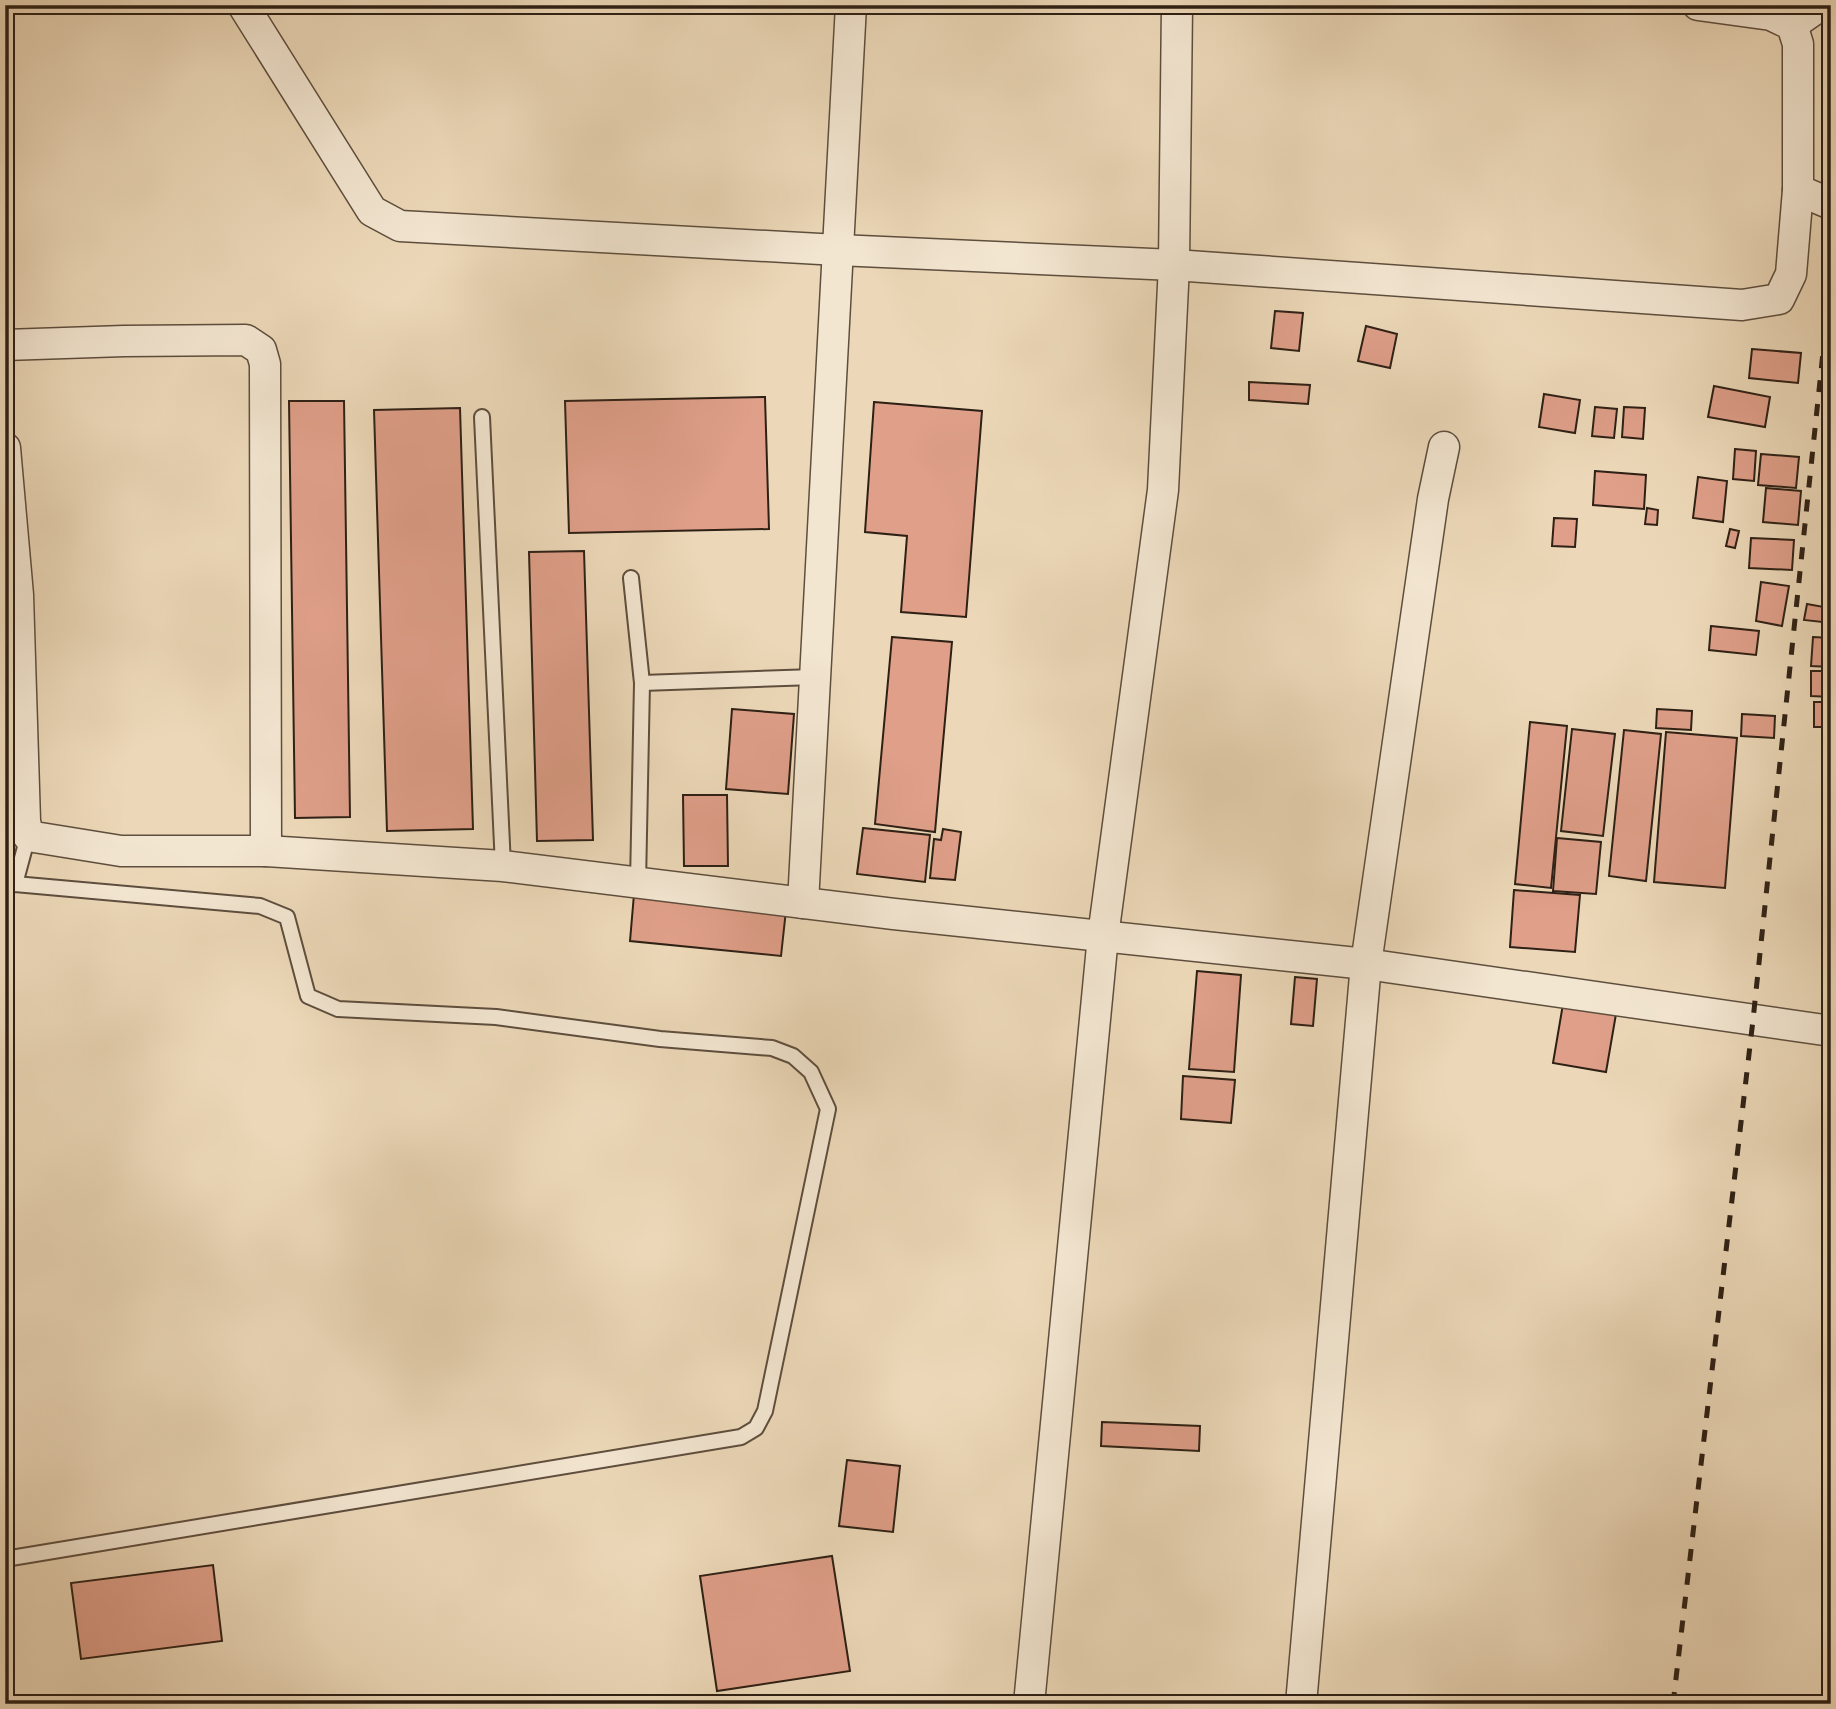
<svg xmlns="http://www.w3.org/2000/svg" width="1836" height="1709" font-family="'Old Standard TT',serif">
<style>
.building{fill:#df9f89;stroke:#2e2015;stroke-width:2}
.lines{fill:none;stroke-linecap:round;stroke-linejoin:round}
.lane-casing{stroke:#5e4e3e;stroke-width:18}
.street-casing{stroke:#5e4e3e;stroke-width:33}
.lane{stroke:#f3e6d1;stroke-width:14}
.street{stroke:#f3e6d1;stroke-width:30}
.rail{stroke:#2e2015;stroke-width:5;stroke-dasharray:12 12;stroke-linecap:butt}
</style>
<rect width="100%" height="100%" fill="#ecd8b8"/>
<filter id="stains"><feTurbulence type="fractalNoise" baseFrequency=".00286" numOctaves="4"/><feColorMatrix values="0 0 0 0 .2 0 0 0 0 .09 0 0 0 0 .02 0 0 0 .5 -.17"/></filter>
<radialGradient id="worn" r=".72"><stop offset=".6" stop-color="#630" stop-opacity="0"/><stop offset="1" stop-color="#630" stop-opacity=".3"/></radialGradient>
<g class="building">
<path d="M1275 311 1303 313 1299 351 1271 348Z"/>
<path d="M1366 326 1397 334 1390 368 1358 361Z"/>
<path d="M1752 349 1801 353 1798 383 1749 378Z"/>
<path d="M1249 382 1310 385 1308 404 1249 400Z"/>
<path d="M1714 386 1770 397 1765 427 1708 417Z"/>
<path d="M1544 394 1580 400 1575 433 1539 427Z"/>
<path d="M765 397 769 529 569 533 565 401Z"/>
<path d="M289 401H344L350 817 295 818Z"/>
<path d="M874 402 982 411 966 617 901 612 907 536 865 532Z"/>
<path d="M1595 407 1617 409 1614 438 1592 436Z"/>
<path d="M1624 407 1645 408 1643 439 1622 437Z"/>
<path d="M460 408 473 829 387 831 374 410Z"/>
<path d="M1735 449 1756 451 1754 481 1733 479Z"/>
<path d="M1761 454 1799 457 1796 488 1758 485Z"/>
<path d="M1595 471 1646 475 1644 509 1593 505Z"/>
<path d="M1698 477 1727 481 1723 522 1693 518Z"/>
<path d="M1766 488 1801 491 1798 525 1763 522Z"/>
<path d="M1647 508 1658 510 1657 525 1645 524Z"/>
<path d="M1554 518 1577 519 1575 547 1552 546Z"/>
<path d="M1730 529 1739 531 1735 548 1726 546Z"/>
<path d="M1751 538 1794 540 1792 570 1749 568Z"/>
<path d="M584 551 593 840 537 841 529 552Z"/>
<path d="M1761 582 1789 586 1782 626 1756 621Z"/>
<path d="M1807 604 1824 607 1822 622 1804 620Z"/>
<path d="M1711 626 1759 631 1756 655 1709 650Z"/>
<path d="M892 637 952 642 935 832 875 824Z"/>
<path d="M1813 637 1831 638V667L1811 666Z"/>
<path d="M1811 671H1831V697L1811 696Z"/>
<rect x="1814" y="702" width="17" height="25"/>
<path d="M732 709 794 714 788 794 726 789Z"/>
<path d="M1657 709 1692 711 1691 730 1656 728Z"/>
<path d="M1742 714 1775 716 1774 738 1741 736Z"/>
<path d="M1530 722 1567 726 1551 888 1515 884Z"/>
<path d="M1572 729 1615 734 1603 836 1561 831Z"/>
<path d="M1624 730 1661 734 1646 881 1609 876Z"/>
<path d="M1666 732 1737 738 1725 888 1654 882Z"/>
<path d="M683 795H727L728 866H684Z"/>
<path d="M863 828 930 835 925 882 857 874Z"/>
<path d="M943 829 961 832 955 880 930 878 934 839 941 840Z"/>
<path d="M1557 838 1601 842 1596 894 1553 891Z"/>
<path d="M1514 890 1580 895 1575 952 1510 947Z"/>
<path d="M634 894 786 910 781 956 630 941Z"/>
<path d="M1197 971 1241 975 1234 1072 1189 1069Z"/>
<path d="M1295 977 1317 979 1313 1026 1291 1024Z"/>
<path d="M1563 1004 1616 1014 1606 1072 1553 1063Z"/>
<path d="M1183 1076 1235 1080 1231 1123 1181 1119Z"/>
<path d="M1102 1422 1200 1426 1199 1451 1101 1446Z"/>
<path d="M847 1460 900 1466 893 1532 839 1526Z"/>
<path d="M832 1556 850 1671 717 1691 700 1576Z"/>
<path d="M213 1565 222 1641 81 1659 71 1583Z"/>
</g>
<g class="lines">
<g class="lane-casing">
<g id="lane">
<path d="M482 417 503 866"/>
<path d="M631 578 642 683 638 883"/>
<path d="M642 683 815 677"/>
<path d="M15 884 28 836"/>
<path d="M5 887 15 884 260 906 287 917 308 996 338 1009 496 1017 660 1039 772 1048 793 1056 811 1072 828 1109 765 1411 756 1428 741 1437 5 1559"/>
</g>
</g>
<g class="street-casing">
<g id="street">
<path d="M243 5 372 211 400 226 838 250 1174 265 1742 305 1779 299 1791 274 1798 190V44L1792 25 1771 15 1698 5"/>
<path d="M1792 25 1821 5"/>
<path d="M1798 190 1831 204"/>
<path d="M5 345 124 341 246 340 261 350 265 364 266 851"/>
<path d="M5 448 18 595 25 821 28 836 121 851H266L503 866 894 914 1366 964 1831 1031"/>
<path d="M803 903 851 5"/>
<path d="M1029 1704 1103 936 1163 490 1174 265 1177 5"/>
<path d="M1301 1704 1366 964 1433 499 1444 447"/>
</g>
</g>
<use href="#lane" class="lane"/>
<use href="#street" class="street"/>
<path class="rail" d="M1673 1704 1753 1020 1831 276"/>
</g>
<rect width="1836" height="1709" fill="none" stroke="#ecd8b8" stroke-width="28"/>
<rect x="7" y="7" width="1822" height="1695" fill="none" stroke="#2e2015" stroke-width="3.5"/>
<rect x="14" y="14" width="1808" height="1681" fill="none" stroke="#2e2015" stroke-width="2"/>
<rect width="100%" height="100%" filter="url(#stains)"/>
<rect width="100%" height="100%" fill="url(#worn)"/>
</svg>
